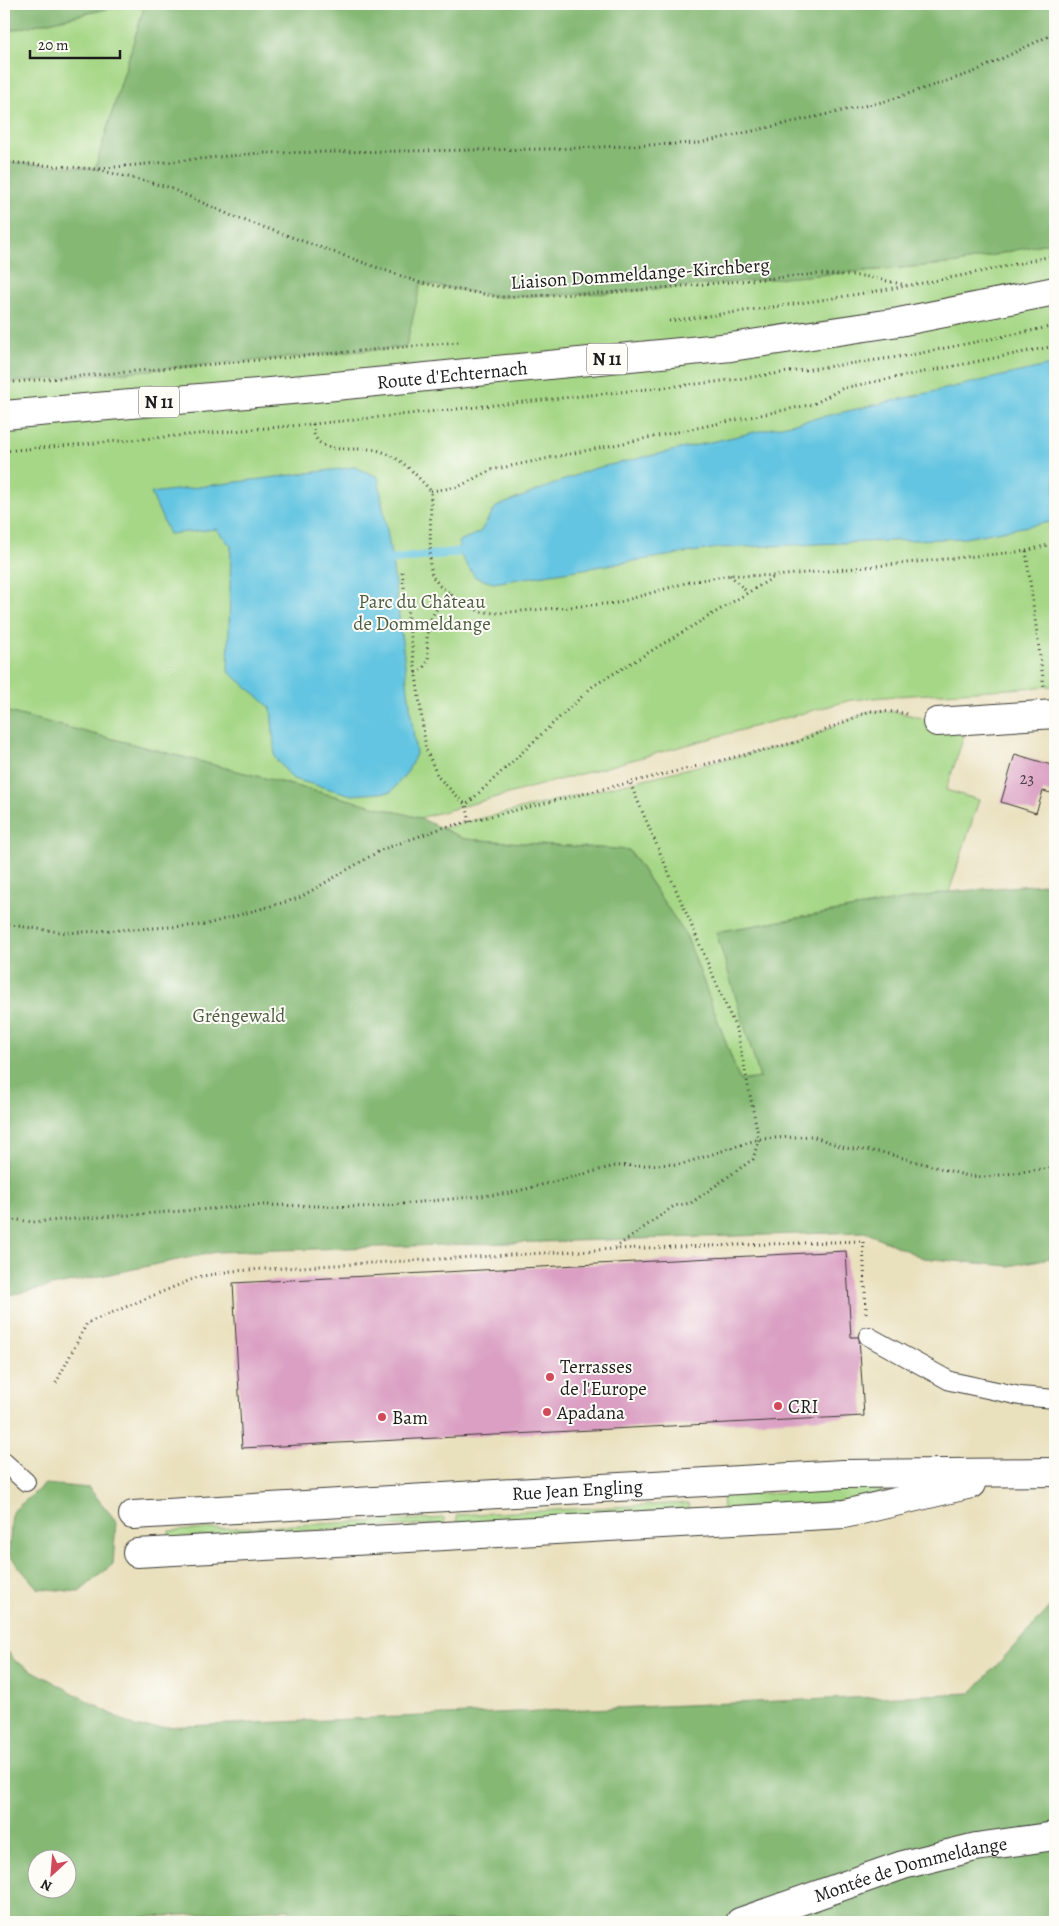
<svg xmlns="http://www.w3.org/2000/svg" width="1059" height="1926" font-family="Alegreya,serif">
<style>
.green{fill:#a6d786;stroke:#617a51}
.forest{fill:#84b873;stroke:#506a48;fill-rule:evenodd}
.water{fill:#63c5e1;stroke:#40707e}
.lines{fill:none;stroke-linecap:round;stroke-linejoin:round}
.stream{stroke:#63c5e1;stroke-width:9}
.building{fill:#da9fc2}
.lane-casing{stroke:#3b3934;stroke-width:20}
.street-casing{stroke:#3b3934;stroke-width:30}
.primary-casing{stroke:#3b3934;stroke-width:30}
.path{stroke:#3b3934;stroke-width:3;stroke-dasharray:1 4;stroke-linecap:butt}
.lane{stroke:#fff;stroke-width:18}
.street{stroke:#fff;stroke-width:28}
.primary{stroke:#fff;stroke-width:28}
.poi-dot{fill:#d1495b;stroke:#fdfcf7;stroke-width:2}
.labels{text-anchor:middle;stroke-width:4;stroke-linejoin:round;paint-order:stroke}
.number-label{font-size:16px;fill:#4c3d46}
.shield{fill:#fdfcf7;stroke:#605f5e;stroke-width:1}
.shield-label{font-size:18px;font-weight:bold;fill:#1c1c1c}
.street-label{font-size:19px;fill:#1c1c1c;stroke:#fdfcf7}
.park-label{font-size:19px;fill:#4c5d41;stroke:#fdfcf7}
.poi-label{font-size:19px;fill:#1c1c1c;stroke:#fdfcf7;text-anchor:start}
</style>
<rect width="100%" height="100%" fill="#fdfcf7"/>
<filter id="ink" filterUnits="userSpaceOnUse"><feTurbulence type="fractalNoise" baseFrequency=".02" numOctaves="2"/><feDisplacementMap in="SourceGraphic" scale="10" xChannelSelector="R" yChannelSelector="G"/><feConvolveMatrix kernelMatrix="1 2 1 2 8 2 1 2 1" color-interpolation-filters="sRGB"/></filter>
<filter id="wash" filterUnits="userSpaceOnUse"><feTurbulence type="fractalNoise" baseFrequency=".0096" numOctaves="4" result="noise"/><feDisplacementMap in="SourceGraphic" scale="20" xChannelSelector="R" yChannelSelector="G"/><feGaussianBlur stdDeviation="1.12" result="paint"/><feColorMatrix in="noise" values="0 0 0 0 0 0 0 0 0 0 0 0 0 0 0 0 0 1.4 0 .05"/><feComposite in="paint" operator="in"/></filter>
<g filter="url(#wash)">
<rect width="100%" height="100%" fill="#e9e0bd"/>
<g class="green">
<path d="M129 4H145L95 169 4 162V30L8 31Z"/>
<path d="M1055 241V686L896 696 851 700 420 818 4 711V383L405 347 421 283 499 297 606 293 959 263Z"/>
<path d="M870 711 898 712 937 722 965 733 946 790 979 800 949 892 717 932 760 1078 740 1081 687 937 629 850 464 839 442 828 797 742Z"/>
<path d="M911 1484 845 1502 723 1509 722 1496Z"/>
<path d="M689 1503 690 1510 457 1523V1515Z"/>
<path d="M444 1518 445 1524 169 1538V1531Z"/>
</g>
<g class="forest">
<path d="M4 4H129L8 31 4 30Z"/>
<path d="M145 4H1055V241L959 263 606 293 499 297 421 283 406 347 4 383V162L95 169Z"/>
<path d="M4 711 420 818 464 839 629 850 687 937 740 1081 760 1078 716 932 949 892 1055 883V1257L1009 1266 923 1258 865 1232 216 1252 4 1296Z"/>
<path d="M45 1484 89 1488 116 1521 113 1564 79 1592 37 1588 9 1555 12 1512Z"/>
<path d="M1055 1602V1922H293L289 1909 64 1922H4V1647L15 1661 137 1728 971 1693ZM38 1858H68V1888H38Z"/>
</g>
<g class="water">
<path d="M1055 364V521L965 538 718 548 493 583 475 577 458 552 459 541 480 532 496 507 592 469Z"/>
<path d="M355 467 378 477 392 560 416 754 408 771 391 792 352 795 293 779 275 758 271 708 228 671 231 546 216 529 169 534 151 493Z"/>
</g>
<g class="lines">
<path class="stream" d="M392 560 458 552"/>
</g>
<g id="blocks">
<g class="building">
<path d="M1055 752V794L1043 791 1036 813 1001 802 1015 754 1051 765Z"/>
<path d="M846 1251 851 1337H859L864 1416 242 1448 233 1283Z"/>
</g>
</g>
</g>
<g filter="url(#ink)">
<use href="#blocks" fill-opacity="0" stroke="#3b3934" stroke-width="1"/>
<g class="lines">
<g class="lane-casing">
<g id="lane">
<path d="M868 1336 950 1381 1020 1396 1055 1399"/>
<path d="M4 1462 26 1482"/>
</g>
</g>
<g class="street-casing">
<g id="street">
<path d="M937 722 1055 714"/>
<path id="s1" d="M133 1515 843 1474 1055 1472"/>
<path d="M137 1553 844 1514 971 1484"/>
<path id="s2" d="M740 1922 903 1865 976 1847 1055 1836"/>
</g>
</g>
<g class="primary-casing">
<g id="primary">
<path id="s3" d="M4 415 315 388 731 347 899 322 1055 291"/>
</g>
</g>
<g class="path">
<path d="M4 162 95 169 168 187 232 216 421 283 499 297 606 293 818 274 864 276 906 285"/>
<path d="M95 169 260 153 549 149 699 143 886 101 974 72 1055 33"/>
<path d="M669 321C799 304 928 286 1055 255"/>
<path d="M4 383 459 342"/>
<path d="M313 424C313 428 313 433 315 436 323 456 360 446 376 450 401 456 415 474 431 491L430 564 432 576 440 586 466 606 482 612 498 613 616 603 689 582 730 575 776 576 1026 551 1055 543"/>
<path d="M4 451 313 424 715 382 906 356 1055 326"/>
<path d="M431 491 458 487 491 470 814 404 843 388 1055 346"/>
<path d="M1026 551 1044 686"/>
<path d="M402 572 426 749 438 777 466 805"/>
<path d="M730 575 747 592"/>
<path d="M416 673C419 671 423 669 425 666 431 659 427 651 427 643 427 621 434 608 451 595"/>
<path d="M470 822 466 805 593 686 774 577"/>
<path d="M4 924 66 933 204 925 299 898 381 850 442 828 797 742 870 711 898 712 910 715"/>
<path d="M4 1218 33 1222 264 1205 372 1207 510 1193 615 1166 682 1164 759 1139 812 1136 845 1148 881 1152 968 1176 986 1177 1055 1167"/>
<path d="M615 1248 674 1206 691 1203 753 1159 759 1139 737 1031 630 783"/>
<path d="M56 1383 87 1323 198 1277 231 1271 614 1249 863 1241 866 1313"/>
</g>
<use href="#lane" class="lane"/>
<use href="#street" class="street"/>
<use href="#primary" class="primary"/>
</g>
</g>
<g class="poi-dot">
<circle cx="550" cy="1377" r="5"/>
<circle cx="778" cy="1406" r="5"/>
<circle cx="547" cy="1412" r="5"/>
<circle cx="382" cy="1417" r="5"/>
</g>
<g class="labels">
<g class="number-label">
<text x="1027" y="784">23</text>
</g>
<g class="shield">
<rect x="587" y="343.5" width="40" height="31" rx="4"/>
<rect x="139" y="386.5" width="40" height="31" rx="4"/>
</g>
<g class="shield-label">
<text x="607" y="365">N 11</text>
<text x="159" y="408">N 11</text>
</g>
<g class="street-label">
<text transform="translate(640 273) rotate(-4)" y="7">Liaison Dommeldange-Kirchberg</text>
<text dy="7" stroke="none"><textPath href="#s3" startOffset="450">Route d'Echternach</textPath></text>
<text dy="7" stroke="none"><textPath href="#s1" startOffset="445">Rue Jean Engling</textPath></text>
<text dy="7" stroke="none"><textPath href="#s2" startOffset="179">Montée de Dommeldange</textPath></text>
</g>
<g class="park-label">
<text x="422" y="608">Parc du Château<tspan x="422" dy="22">de Dommeldange</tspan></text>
<text x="239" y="1022">Gréngewald</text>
</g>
<g class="poi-label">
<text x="560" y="1373">Terrasses<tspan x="560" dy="22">de l'Europe</tspan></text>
<text x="788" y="1413">CRI</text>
<text x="557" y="1419">Apadana</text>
<text x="392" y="1424">Bam</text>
</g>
</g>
<rect width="1059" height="1926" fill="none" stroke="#fdfcf7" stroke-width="20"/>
<g transform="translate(52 1874) rotate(206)"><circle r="24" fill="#fdfcf7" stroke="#a3a29f"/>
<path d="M0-4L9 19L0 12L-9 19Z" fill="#d1495b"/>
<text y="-8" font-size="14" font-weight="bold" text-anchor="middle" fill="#1c1c1c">N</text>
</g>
<path d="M30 50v8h90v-8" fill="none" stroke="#1c1c1c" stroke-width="2.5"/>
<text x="38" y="50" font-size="15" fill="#1c1c1c" stroke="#fdfcf7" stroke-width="4" paint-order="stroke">20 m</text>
</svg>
